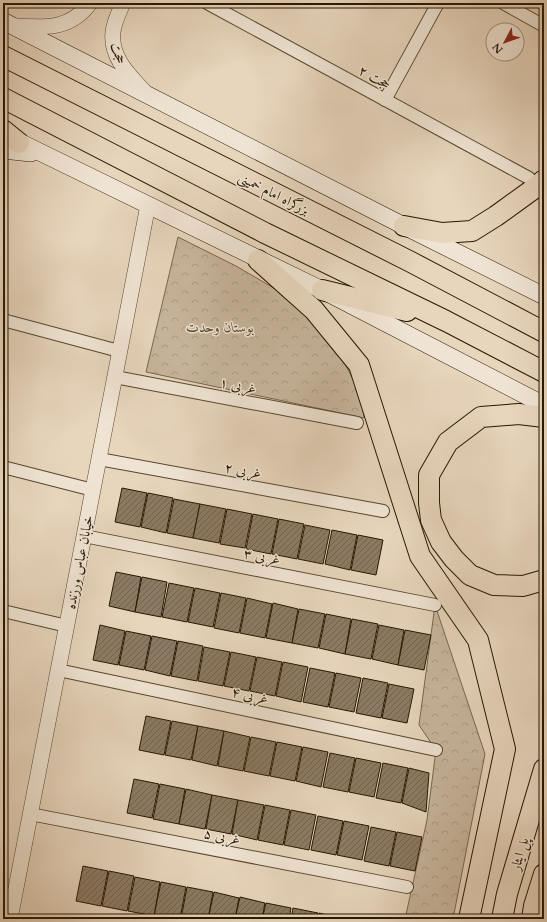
<svg xmlns="http://www.w3.org/2000/svg" width="547" height="922" font-family="Cardo,Amiri,serif">
<style>
.forest{fill:url(#forest-crowns);stroke:#78664f}
.building{fill:url(#building-hatch);stroke:#281802}
.lines{fill:none;stroke-linecap:round;stroke-linejoin:round}
.minor-casing{stroke:#584730;stroke-width:14}
.tertiary-casing{stroke:#584730;stroke-width:16}
.secondary-casing{stroke:#281802;stroke-width:18}
.trunk-casing{stroke:#281802;stroke-width:22}
.minor{stroke:#efe4d3;stroke-width:12}
.tertiary{stroke:#efe4d3;stroke-width:15}
.secondary{stroke:#efe4d3;stroke-width:17}
.trunk{stroke:#e7d5bc;stroke-width:20}
.labels{text-anchor:middle;stroke-width:3;stroke-linejoin:round;paint-order:stroke}
.street-label{font-size:14px;fill:#281802;stroke:#efe4d3}
.park-label{font-size:14px;font-style:italic;fill:#584730;stroke:#efe4d3}
</style>
<defs>
<pattern id="forest-crowns" width="20" height="18" patternUnits="userSpaceOnUse"><rect width="20" height="18" fill="#c7b59c"/><path d="M2 6a3 3 0 1 1 6 0M12 15a3 3 0 1 1 6 0" fill="none" stroke="#ab9b85"/></pattern>
<pattern id="building-hatch" width="6" height="6" patternUnits="userSpaceOnUse"><rect width="6" height="6" fill="#8b7a63"/><path d="M-1 1l2-2M0 6l6-6M5 7l2-2" fill="none" stroke="#72634f"/></pattern>
</defs>
<rect width="100%" height="100%" fill="#e7d5bc"/>
<filter id="stains"><feTurbulence type="fractalNoise" baseFrequency=".005" numOctaves="4"/><feColorMatrix values="0 0 0 0 .2 0 0 0 0 .09 0 0 0 0 .02 0 0 0 .5 -.17"/></filter>
<radialGradient id="worn" r=".72"><stop offset=".6" stop-color="#630" stop-opacity="0"/><stop offset="1" stop-color="#630" stop-opacity=".3"/></radialGradient>
<g class="forest">
<path d="M178 237 236 266 296 301 331 338 361 394 364 418 146 372Z"/>
<path d="M435 605 485 754 453 919H405L427 820 436 750 419 725Z"/>
</g>
<g class="building">
<path d="M122 488 147 493 140 527 115 522Z"/>
<path d="M148 493 173 498 166 533 141 527Z"/>
<path d="M174 499 200 504 193 538 167 533Z"/>
<path d="M200 504 226 509 219 543 193 538Z"/>
<path d="M227 509 252 514 245 548 220 544Z"/>
<path d="M253 514 278 519 271 554 246 549Z"/>
<path d="M279 519 304 524 297 559 272 554Z"/>
<path d="M305 525 330 530 323 564 298 559Z"/>
<path d="M332 530 357 535 350 570 325 564Z"/>
<path d="M358 535 383 540 376 575 351 570Z"/>
<path d="M116 572 141 577 135 612 109 606Z"/>
<path d="M142 577 167 582 161 617 135 612Z"/>
<path d="M169 583 194 588 187 622 162 617Z"/>
<path d="M195 588 220 593 213 627 188 622Z"/>
<path d="M221 593 246 598 239 633 214 628Z"/>
<path d="M247 598 272 604 265 638 240 633Z"/>
<path d="M273 603 298 609 292 643 266 638Z"/>
<path d="M299 609 325 614 318 648 292 643Z"/>
<path d="M326 614 351 619 345 654 319 648Z"/>
<path d="M352 619 378 624 371 659 345 654Z"/>
<path d="M100 625 125 631 118 665 93 660Z"/>
<path d="M379 625 404 630 398 665 372 659Z"/>
<path d="M405 630 431 635 424 670 398 665Z"/>
<path d="M126 631 151 636 144 670 119 665Z"/>
<path d="M152 636 177 641 170 676 145 670Z"/>
<path d="M178 641 203 646 197 681 171 676Z"/>
<path d="M204 647 230 652 223 686 198 681Z"/>
<path d="M231 652 256 657 249 691 224 686Z"/>
<path d="M257 657 282 662 275 696 250 691Z"/>
<path d="M283 662 308 667 301 702 276 696Z"/>
<path d="M310 668 335 673 328 707 303 702Z"/>
<path d="M336 673 361 678 354 712 329 707Z"/>
<path d="M363 678 388 683 381 718 356 713Z"/>
<path d="M389 684 414 689 407 723 382 718Z"/>
<path d="M146 716 171 721 164 755 139 750Z"/>
<path d="M172 721 198 726 191 760 165 755Z"/>
<path d="M198 726 224 731 217 766 192 760Z"/>
<path d="M224 731 250 737 243 771 218 766Z"/>
<path d="M251 737 276 742 269 776 244 771Z"/>
<path d="M277 742 302 747 295 781 270 776Z"/>
<path d="M303 747 328 752 321 787 296 781Z"/>
<path d="M330 753 355 758 348 792 323 787Z"/>
<path d="M356 758 381 763 374 797 349 792Z"/>
<path d="M383 763 408 768 401 803 376 798Z"/>
<path d="M409 768 429 773 426 812 402 803Z"/>
<path d="M134 779 159 784 152 818 127 813Z"/>
<path d="M160 784 185 789 179 824 153 819Z"/>
<path d="M186 789 212 795 205 829 179 824Z"/>
<path d="M212 795 238 800 231 834 206 829Z"/>
<path d="M238 800 264 805 257 840 232 834Z"/>
<path d="M265 805 290 810 283 845 258 840Z"/>
<path d="M291 810 316 815 309 850 284 845Z"/>
<path d="M318 816 343 821 336 855 311 850Z"/>
<path d="M344 821 369 826 362 860 337 855Z"/>
<path d="M371 827 396 832 389 866 364 861Z"/>
<path d="M397 832 422 837 415 871 390 866Z"/>
<path d="M83 866 108 871 101 906 76 901Z"/>
<path d="M109 871 134 876 127 911 102 906Z"/>
<path d="M135 877 160 882 154 916 128 911Z"/>
<path d="M161 882 186 887 180 919H168L154 916Z"/>
<path d="M187 887 213 892 208 919H181Z"/>
<path d="M214 892 239 898 235 919H208Z"/>
<path d="M240 897 265 903 262 919H235Z"/>
<path d="M266 903 291 908 289 919H262Z"/>
<path d="M293 908 318 913 317 919H291Z"/>
<path d="M319 913 344 919H318Z"/>
</g>
<g class="lines">
<g class="minor-casing">
<g id="minor">
<path d="M207 3 529 178"/>
<path d="M503 3 544 26"/>
<path d="M385 100 438 3"/>
<path d="M3 320 119 351"/>
<path d="M115 377 357 423"/>
<path d="M99 459 383 511"/>
<path d="M3 467 93 490"/>
<path d="M84 536 435 605"/>
<path d="M3 611 67 626"/>
<path d="M58 670 436 750"/>
<path d="M30 814 407 887"/>
</g>
</g>
<g class="tertiary-casing">
<g id="tertiary">
<path d="M123 3C119 12 114 22 113 32 110 57 129 75 144 91"/>
<path d="M15 26C45 28 70 30 90 3"/>
<path d="M10 919 148 205"/>
</g>
</g>
<g class="secondary-casing">
<g id="secondary">
<path d="M3 21 404 226 544 296"/>
<path d="M7 136 322 290 544 405"/>
<path d="M3 150 31 153"/>
</g>
</g>
<g class="trunk-casing">
<g id="trunk">
<path d="M3 56 411 262 544 332"/>
<path d="M3 98 265 233 446 321 544 372"/>
<path d="M3 130 19 143"/>
<path d="M404 226 442 233 472 231 496 216 532 190 544 180"/>
<path d="M258 260 314 310 359 365 420 556 478 640 505 749 469 919"/>
<path d="M322 290 407 311"/>
<path d="M544 417 519 414 481 417 448 442 429 475V503L431 520 441 542 454 559 470 575 494 585 523 586 544 580"/>
<path d="M502 919 507 894 544 769"/>
<path d="M532 919 534 906 544 874"/>
</g>
</g>
<use href="#minor" class="minor"/>
<use href="#tertiary" class="tertiary"/>
<use href="#secondary" class="secondary"/>
<use href="#trunk" class="trunk"/>
</g>
<g class="labels">
<g class="street-label">
<text transform="translate(119 53) rotate(70)" y="5">حجت</text>
<text transform="translate(375 77) rotate(29)" y="5">حجت ۲</text>
<text transform="translate(274 193) rotate(27)" y="5">بزرگراه امام خمینی</text>
<text transform="translate(238 385) rotate(11)" y="5">غربی ۱</text>
<text transform="translate(243 470) rotate(10)" y="5">غربی ۲</text>
<text transform="translate(262 556) rotate(11)" y="5">غربی ۳</text>
<text transform="translate(79 562) rotate(-79)" y="5">خیابان عباس ورزنده</text>
<text transform="translate(250 695) rotate(12)" y="5">غربی ۴</text>
<text transform="translate(222 836) rotate(11)" y="5">غربی ۵</text>
<text transform="translate(519 854) rotate(-74)" y="5">پل ایثار</text>
</g>
<g class="park-label">
<text x="220" y="332">بوستان وحدت</text>
</g>
</g>
<rect width="547" height="922" fill="none" stroke="#e7d5bc" stroke-width="16"/>
<rect x="4" y="4" width="539" height="914" fill="none" stroke="#281802" stroke-width="2"/>
<rect x="8" y="8" width="531" height="906" fill="none" stroke="#281802"/>
<g transform="translate(505 42) rotate(229)"><circle r="19" fill="#efe4d3" stroke="#9f927f"/>
<path d="M0-3L7 15L0 10L-7 15Z" fill="#8f2418"/>
<text y="-6" font-size="11" font-weight="bold" text-anchor="middle" fill="#281802">N</text>
</g>
<rect width="100%" height="100%" filter="url(#stains)"/>
<rect width="100%" height="100%" fill="url(#worn)"/>
</svg>
